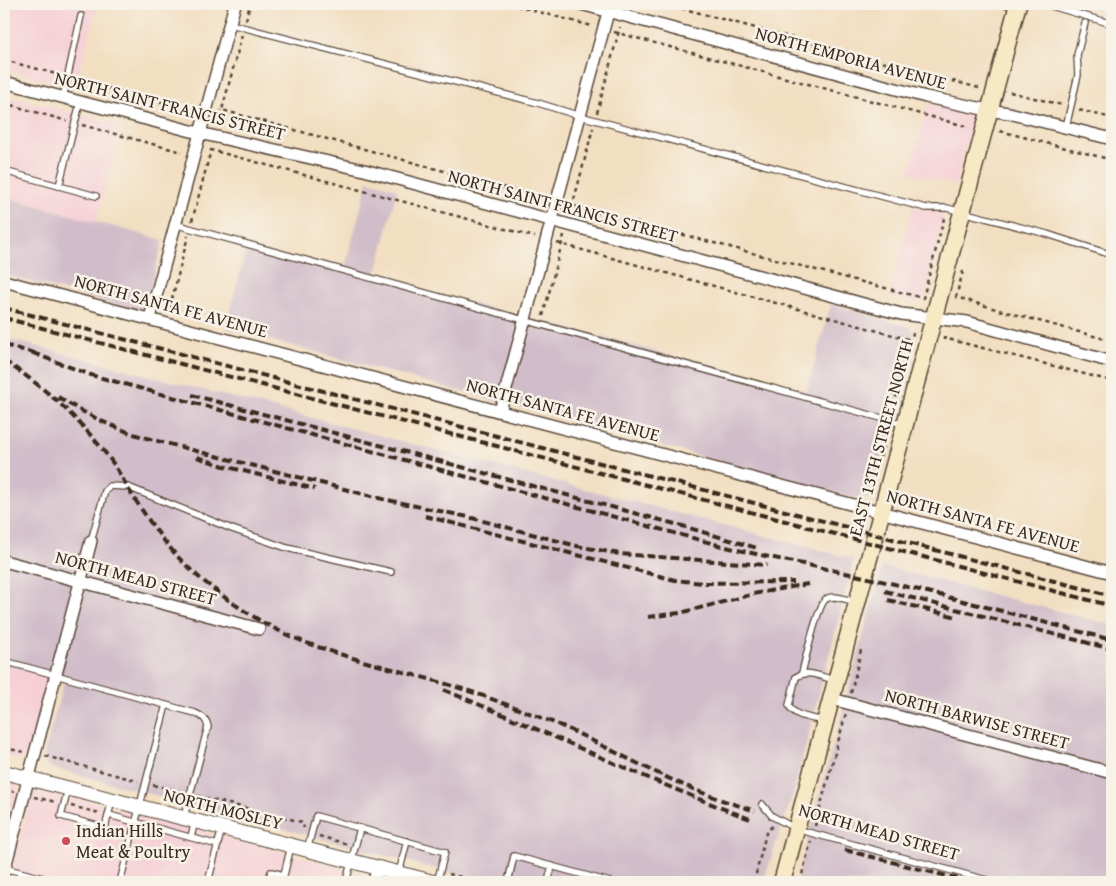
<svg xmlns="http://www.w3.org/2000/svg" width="1116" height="886" font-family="'Gentium Book Plus',serif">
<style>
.built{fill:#f6cfd6}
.industrial{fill:#d1bdc9}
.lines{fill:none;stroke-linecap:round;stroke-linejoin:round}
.service-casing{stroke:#564536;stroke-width:8}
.minor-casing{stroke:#564536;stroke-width:14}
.tertiary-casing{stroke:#564536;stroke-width:16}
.secondary-casing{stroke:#564536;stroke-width:19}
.path{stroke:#564536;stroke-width:2.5;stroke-dasharray:4 4;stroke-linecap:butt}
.service{stroke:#fff;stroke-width:5.5}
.minor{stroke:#fff;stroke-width:11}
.tertiary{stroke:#fff;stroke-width:14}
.secondary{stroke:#f7e9c3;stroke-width:16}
.rail{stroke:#3b2a1e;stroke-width:4;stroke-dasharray:8 4;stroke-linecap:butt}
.poi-dot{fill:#d1495b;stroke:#f7f3e8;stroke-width:2}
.labels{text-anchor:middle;stroke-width:5;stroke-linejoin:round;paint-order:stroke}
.street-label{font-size:18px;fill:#3b2a1e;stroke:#f7f3e8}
.poi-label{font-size:18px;fill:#3b2a1e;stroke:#f7f3e8;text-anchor:start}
</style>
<rect width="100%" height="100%" fill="#f7f3e8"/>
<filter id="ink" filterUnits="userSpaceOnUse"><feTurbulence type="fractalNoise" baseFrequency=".02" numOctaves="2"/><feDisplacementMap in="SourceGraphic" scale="10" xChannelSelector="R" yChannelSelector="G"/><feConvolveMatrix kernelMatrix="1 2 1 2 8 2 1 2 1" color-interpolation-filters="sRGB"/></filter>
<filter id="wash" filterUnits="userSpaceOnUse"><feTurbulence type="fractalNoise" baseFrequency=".0096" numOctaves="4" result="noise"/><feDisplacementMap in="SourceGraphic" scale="20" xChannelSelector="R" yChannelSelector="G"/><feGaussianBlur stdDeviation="1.12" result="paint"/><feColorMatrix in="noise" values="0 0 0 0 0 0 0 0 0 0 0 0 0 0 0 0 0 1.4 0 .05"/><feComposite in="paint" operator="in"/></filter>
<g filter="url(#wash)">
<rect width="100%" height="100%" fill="#f2dec0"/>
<g class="built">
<path d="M4 4H98L75 88 4 69Z"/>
<path d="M4 95 121 125 96 222 4 197Z"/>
<path d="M928 104 967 114 971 118 972 124 956 185 909 173Z"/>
<path d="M913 205 945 213 925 297 920 303 890 296Z"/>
<path d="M4 664 49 676 29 752 25 758 19 760 4 756Z"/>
<path d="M4 780 16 785 17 790 4 843Z"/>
<path d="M38 790H44L359 872 366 876 368 882H9L32 793Z"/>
</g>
<g class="industrial">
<path d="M368 181 397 189 375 278 807 391 831 304 909 327 913 332V339L873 493 869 498H856L225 328 247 247 344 271Z"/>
<path d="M4 197 163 240 146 305 142 309 137 310 4 275Z"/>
<path d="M4 338 854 559 793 794 763 882H486L49 767 45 761 44 755 64 681 4 664Z"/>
<path d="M882 566 1112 625V882H796Z"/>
</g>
</g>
<g filter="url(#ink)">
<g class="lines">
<g class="service-casing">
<g id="service">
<path d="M1004 4 1016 7"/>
<path d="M1045 4 1112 24"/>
<path d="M230 24 538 103 580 116 926 208H947L1047 234 1112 255"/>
<path d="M63 98 81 16"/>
<path d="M1066 127 1078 75 1077 55 1085 23"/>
<path d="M4 171 59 186 80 103"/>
<path d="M59 186 96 196"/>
<path d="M174 224 903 424"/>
<path d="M91 541 105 491 110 486 128 487 232 529 287 548 391 572"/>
<path d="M4 661 195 713C202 716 207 719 208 727L184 817"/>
<path d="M802 673C805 661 818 604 826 599 834 594 847 600 856 602"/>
<path d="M824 721C813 718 793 717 789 705L796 677C809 669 821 677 834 680"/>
<path d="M68 789 61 816 105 828 112 800"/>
<path d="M762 804 772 816 796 829 994 882"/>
<path d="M109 815 218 845"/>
<path d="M191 837 195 821"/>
<path d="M307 850 316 816 445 852 437 882"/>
<path d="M4 868 58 882"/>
<path d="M399 873 407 841"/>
<path d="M120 882 166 705"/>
<path d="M208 882 222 828"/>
<path d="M268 882 271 872 284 875 291 846"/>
<path d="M346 882 360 828"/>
<path d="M508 882 514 856 610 882"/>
<path d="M548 882 552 866"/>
</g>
</g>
<g class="minor-casing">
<g id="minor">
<path d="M581 4 926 97 988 110 1009 113 1112 139"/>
<path d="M4 82 199 133 364 170 901 314 967 322 1112 362"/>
<path d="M4 281C374 375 742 477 1112 573"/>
<path d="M150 318 235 4"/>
<path d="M500 411 610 5"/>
<path d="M4 561 259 629"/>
<path d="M832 699 1112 773"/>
<path d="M4 871 91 541"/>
<path d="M374 882 377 868"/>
</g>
</g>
<g class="tertiary-casing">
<path id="tertiary" d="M4 772 433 882"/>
</g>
<g class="secondary-casing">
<path id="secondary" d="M782 882 1018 4"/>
</g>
<g class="path">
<path d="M509 4 592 26"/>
<path d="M666 4 979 88"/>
<path d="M246 20 250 4"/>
<path d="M614 32 969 127"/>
<path d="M242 35 222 110 546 199"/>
<path d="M4 60 60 75"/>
<path d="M75 79 195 111"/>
<path d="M1010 92 1062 105"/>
<path d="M4 103 67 121"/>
<path d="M1079 110 1112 118"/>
<path d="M597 113 620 27"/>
<path d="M82 125 182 152V151"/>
<path d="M217 126 221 110"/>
<path d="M1000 131 1112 160"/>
<path d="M566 204 923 298 945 215"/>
<path d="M570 215 593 128"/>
<path d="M192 221 211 150 535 237"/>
<path d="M557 243 911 340"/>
<path d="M963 271 956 297 999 310 1112 341"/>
<path d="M170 307 188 236"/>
<path d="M543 316 564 235"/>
<path d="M944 340V338L1112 381"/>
<path d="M892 413 913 333"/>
<path d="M880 457 888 428"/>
<path d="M851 693 861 650"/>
<path d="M4 748 25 752"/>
<path d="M45 756 138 781"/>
<path d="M153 785 182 792"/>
<path d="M4 790 14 792"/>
<path d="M197 796 302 822 304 828"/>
<path d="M34 797 56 802"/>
<path d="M71 806 99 813"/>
<path d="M815 826 846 713"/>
<path d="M319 836 347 844"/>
<path d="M449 874 481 882"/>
<path d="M754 882 766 833 773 825"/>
<path d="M800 882 811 841"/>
</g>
<use href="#service" class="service"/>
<use href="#minor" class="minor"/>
<use href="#tertiary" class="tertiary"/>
<use href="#secondary" class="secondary"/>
<g class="rail">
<path d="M4 308 1112 596"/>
<path d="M4 318 1112 606"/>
<path d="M4 345 38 354"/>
<path d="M33 353 91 375 722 546C774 559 826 568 877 580 956 598 1034 620 1112 640"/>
<path d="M4 361C43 385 79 419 107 455 118 469 126 486 136 501 156 532 180 564 210 586 239 609 272 630 307 643 369 666 435 677 497 701 530 713 562 725 593 741 629 759 665 778 703 793 720 800 738 805 755 811"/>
<path d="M192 395 679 525 757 548"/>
<path d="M58 397C87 415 117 430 150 439L383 499 468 517 577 546 620 554 767 565"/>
<path d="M197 457 224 466 315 489"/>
<path d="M425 516 675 580 703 583 794 582"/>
<path d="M885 591 1112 649"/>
<path d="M888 600 957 617"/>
<path d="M648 617 680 613 758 593 808 584"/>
<path d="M444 690C548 732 648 781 753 820"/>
<path d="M845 850 970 882"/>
</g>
</g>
</g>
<circle class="poi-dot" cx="66" cy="841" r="5"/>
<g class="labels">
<g class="street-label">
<text transform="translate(851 58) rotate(15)" y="6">NORTH EMPORIA AVENUE</text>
<text transform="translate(170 106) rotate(14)" y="6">NORTH SAINT FRANCIS STREET</text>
<text transform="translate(563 206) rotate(15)" y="6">NORTH SAINT FRANCIS STREET</text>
<text transform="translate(171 306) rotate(15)" y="6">NORTH SANTA FE AVENUE</text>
<text transform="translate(563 410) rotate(15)" y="6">NORTH SANTA FE AVENUE</text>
<text transform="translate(881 438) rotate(-75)" y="6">EAST 13TH STREET NORTH</text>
<text transform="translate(983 521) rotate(15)" y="6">NORTH SANTA FE AVENUE</text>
<text transform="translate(136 578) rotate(15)" y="6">NORTH MEAD STREET</text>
<text transform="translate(977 719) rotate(15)" y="6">NORTH BARWISE STREET</text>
<text transform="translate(223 809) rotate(14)" y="6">NORTH MOSLEY</text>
<text transform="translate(879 832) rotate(16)" y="6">NORTH MEAD STREET</text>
</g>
<g class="poi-label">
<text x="76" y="837">Indian Hills<tspan x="76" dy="21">Meat &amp; Poultry</tspan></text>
</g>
</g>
<rect width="1116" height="886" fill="none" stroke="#f7f3e8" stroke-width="20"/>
</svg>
